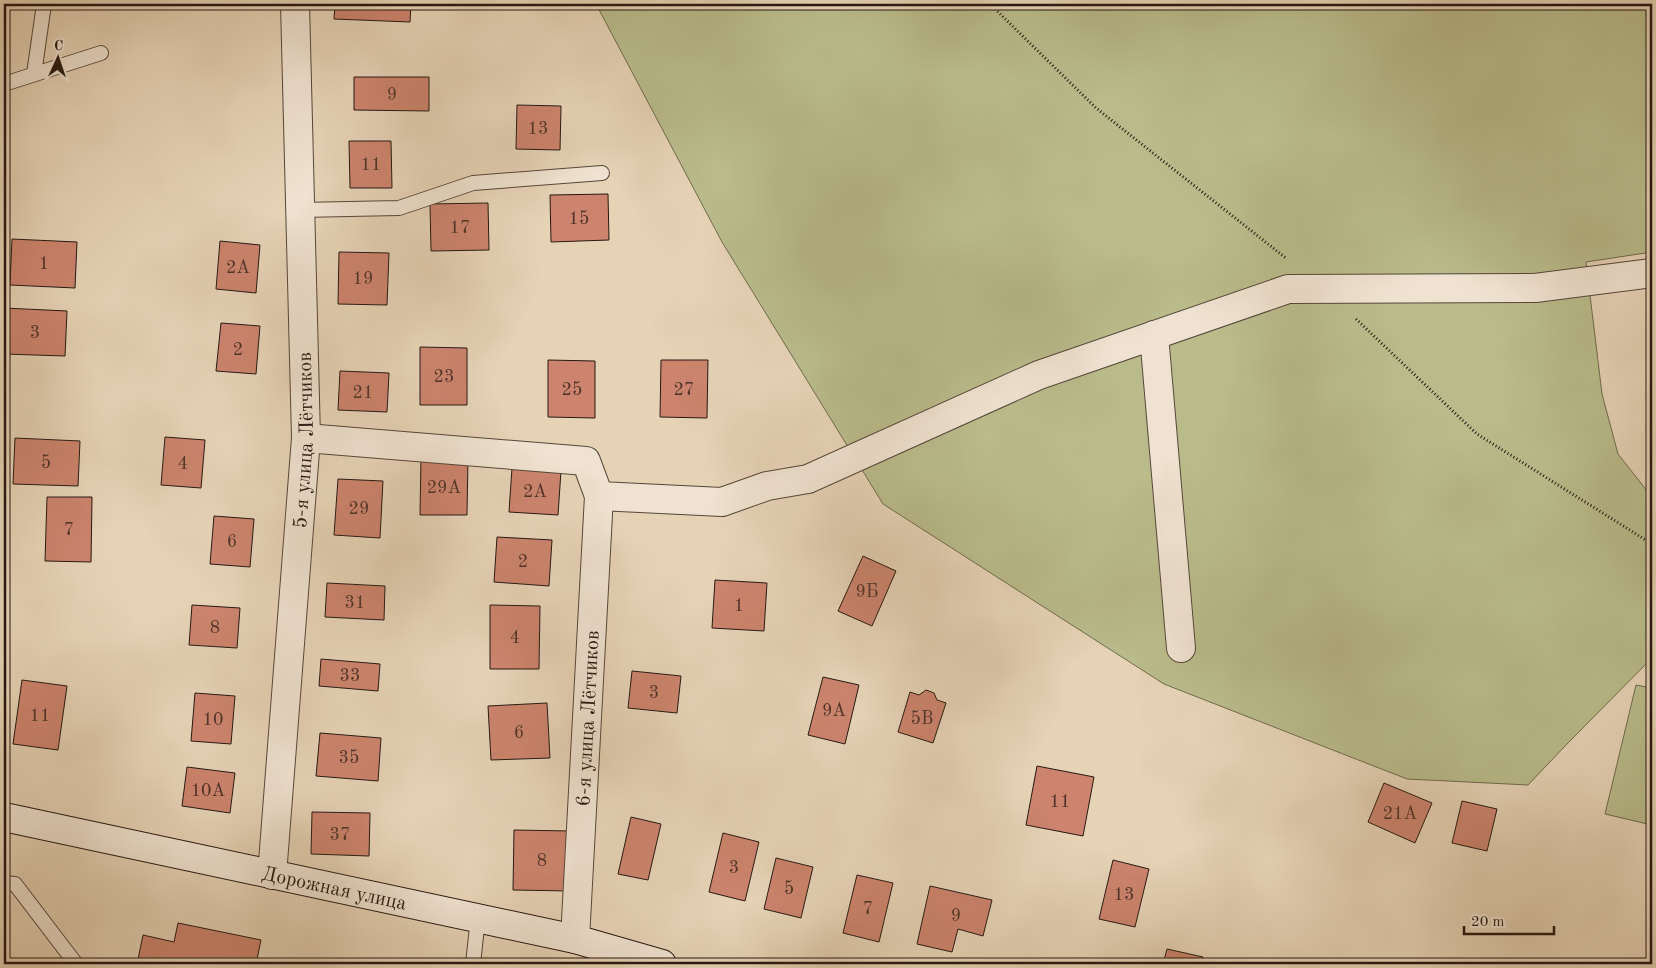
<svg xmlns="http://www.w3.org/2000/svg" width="1656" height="968" font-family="'Old Standard TT',serif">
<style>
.green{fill:#b9bb8b;stroke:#706a4e}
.building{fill:#cc846e;stroke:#261811}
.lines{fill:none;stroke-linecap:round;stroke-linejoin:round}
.service-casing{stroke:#56473a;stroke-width:16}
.minor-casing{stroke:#56473a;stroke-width:30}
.secondary-casing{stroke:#261811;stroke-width:30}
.path{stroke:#261811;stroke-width:3;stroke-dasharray:1 2.5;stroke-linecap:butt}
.service{stroke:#efe2d0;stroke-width:14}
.minor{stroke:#efe2d0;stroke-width:28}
.secondary{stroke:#efe2d0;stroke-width:28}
.labels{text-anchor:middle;stroke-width:4;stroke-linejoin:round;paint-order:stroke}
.number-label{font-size:18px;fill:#503328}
.street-label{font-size:20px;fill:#261811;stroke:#efe2d0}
</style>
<rect width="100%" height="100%" fill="#e6d3b6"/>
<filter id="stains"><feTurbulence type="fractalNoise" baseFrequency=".004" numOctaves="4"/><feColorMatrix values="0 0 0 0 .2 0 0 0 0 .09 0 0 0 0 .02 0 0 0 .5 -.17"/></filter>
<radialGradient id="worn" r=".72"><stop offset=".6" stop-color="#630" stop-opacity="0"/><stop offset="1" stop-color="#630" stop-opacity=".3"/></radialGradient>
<g class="green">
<path d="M596 4H1652V252L1586 262 1602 394 1618 454 1652 497V658L1567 744 1528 785 1407 779 1164 684 883 504 722 242Z"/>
<path d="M1636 685 1652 688V825L1605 814Z"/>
</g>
<g class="building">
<path d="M335 4H411L410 22 334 19Z"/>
<path d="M354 77H429V111L354 110Z"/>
<path d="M517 105 561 106 560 150 516 149Z"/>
<path d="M349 141H391L392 188H350Z"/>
<path d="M608 194 609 240 551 242 550 195Z"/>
<path d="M488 203 489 250 431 251 430 204Z"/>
<path d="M12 239 77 242 75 288 10 285Z"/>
<path d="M220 241 260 245 256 293 216 289Z"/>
<path d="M339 252 389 253 387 305 338 304Z"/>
<path d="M4 308 67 311 65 356 4 354Z"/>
<path d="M221 323 260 326 256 374 216 371Z"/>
<path d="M420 347 467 348V405H420Z"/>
<path d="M548 360 595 361V418L548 417Z"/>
<path d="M661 360H708L707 418 660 417Z"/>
<path d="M340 371 389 373 387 412 338 410Z"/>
<path d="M165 437 205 440 201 488 161 485Z"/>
<path d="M15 438 80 441 78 486 13 484Z"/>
<path d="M421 457 468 458 467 515H420Z"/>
<path d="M512 468 561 471 558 515 509 512Z"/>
<path d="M338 479 383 481 380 538 334 535Z"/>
<path d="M47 497H92L91 562 45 561Z"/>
<path d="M214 516 254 519 250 567 210 564Z"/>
<path d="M497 537 552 540 549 586 494 582Z"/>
<path d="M863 556 896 571 872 626 838 611Z"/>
<path d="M715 580 767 583 764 631 712 628Z"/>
<path d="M327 583 385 586 384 620 325 617Z"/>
<path d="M192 605 240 608 237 648 189 645Z"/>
<path d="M490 605 540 606 539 669H490Z"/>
<path d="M321 659 380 664 378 691 319 686Z"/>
<path d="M632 671 681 676 677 713 628 708Z"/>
<path d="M823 677 859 685 845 744 808 735Z"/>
<path d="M22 680 67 686 58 750 13 744Z"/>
<path d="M926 690 934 693 937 700 946 703 933 743 898 732 910 692 919 695Z"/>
<path d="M195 693 235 696 231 744 191 741Z"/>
<path d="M547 703 550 758 491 760 488 706Z"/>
<path d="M320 733 381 738 378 781 316 776Z"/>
<path d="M1037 766 1094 777 1083 836 1026 825Z"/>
<path d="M187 767 235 773 230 813 182 806Z"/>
<path d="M1384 783 1432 803 1415 843 1368 822Z"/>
<path d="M1462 801 1497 809 1487 851 1452 843Z"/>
<path d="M312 812 370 813 369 856 311 854Z"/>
<path d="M631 817 661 824 648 880 618 874Z"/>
<path d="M514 830 571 831 570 891 513 890Z"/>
<path d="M723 833 759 842 745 901 709 892Z"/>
<path d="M776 858 813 867 801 918 764 909Z"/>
<path d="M1113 860 1149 869 1135 927 1099 919Z"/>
<path d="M857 875 893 883 879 942 843 933Z"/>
<path d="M930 886 992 900 983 936 958 929 952 952 917 944Z"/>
<path d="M178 923 261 940 256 964H137L143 935 174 942Z"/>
<path d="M1167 949 1203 957 1201 964H1163Z"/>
</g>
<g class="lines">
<g class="service-casing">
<g id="service">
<path d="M34 74 44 4"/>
<path d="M4 84 101 53"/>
<path d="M300 210 399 208 473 183 602 173"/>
<path d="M4 883 15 884 76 964"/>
<path d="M473 964 478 918"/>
</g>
</g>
<g class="minor-casing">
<g id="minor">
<path d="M1154 335 1181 648"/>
<path d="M306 438 586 461 599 496 722 502 767 486 808 479 1039 375 1288 289 1535 288 1652 273"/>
<path id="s1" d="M272 875 306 438 295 4"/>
<path id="s2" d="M575 939 599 496"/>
</g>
</g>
<g class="secondary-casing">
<g id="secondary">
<path id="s3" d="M4 817 575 939 662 964"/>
</g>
</g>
<g class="path">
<path d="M990 4 1096 108 1287 259"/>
<path d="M1356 319 1477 434 1652 544"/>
</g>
<use href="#service" class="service"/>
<use href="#minor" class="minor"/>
<use href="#secondary" class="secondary"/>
</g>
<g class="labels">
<g class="number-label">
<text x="392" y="100">9</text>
<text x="538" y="134">13</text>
<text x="371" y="170">11</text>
<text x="579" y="224">15</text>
<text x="460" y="233">17</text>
<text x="44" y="269">1</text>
<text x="238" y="273">2А</text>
<text x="363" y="284">19</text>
<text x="35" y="338">3</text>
<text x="238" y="355">2</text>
<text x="444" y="382">23</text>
<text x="572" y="395">25</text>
<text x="684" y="395">27</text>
<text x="363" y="398">21</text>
<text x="46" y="468">5</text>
<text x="183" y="469">4</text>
<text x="444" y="493">29А</text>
<text x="535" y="497">2А</text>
<text x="359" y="514">29</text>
<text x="69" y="535">7</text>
<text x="232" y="547">6</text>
<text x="523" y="567">2</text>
<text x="867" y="597">9Б</text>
<text x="355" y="608">31</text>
<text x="739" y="611">1</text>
<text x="215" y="633">8</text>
<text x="515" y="643">4</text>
<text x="350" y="681">33</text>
<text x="654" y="698">3</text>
<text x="834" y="716">9А</text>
<text x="40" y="721">11</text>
<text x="922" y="724">5В</text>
<text x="213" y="725">10</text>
<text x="519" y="738">6</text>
<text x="349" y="763">35</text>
<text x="208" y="796">10А</text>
<text x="1060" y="807">11</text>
<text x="1400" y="819">21А</text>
<text x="340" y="840">37</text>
<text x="542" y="866">8</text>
<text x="734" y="873">3</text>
<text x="789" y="894">5</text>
<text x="1124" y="900">13</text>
<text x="868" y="914">7</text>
<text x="956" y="921">9</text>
</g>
<g class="street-label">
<text dy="7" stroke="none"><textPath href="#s1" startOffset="436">5-я улица Лётчиков</textPath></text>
<text dy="7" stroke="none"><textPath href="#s2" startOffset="221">6-я улица Лётчиков</textPath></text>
<text dy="7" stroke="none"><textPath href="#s3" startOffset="338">Дорожная улица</textPath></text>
</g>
</g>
<rect width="1656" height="968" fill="none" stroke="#e6d3b6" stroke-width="20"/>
<rect x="5" y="5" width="1646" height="958" fill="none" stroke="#261811" stroke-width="2.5"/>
<rect x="10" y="10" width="1636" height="948" fill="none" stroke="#261811"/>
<g transform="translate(58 58) rotate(3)" stroke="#efe2d0" stroke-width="4" paint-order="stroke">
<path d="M0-4L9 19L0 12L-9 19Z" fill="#261811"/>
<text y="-8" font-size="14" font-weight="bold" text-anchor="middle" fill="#261811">С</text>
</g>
<path d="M1464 926v8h90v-8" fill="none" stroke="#261811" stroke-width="2.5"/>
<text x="1471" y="926" font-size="15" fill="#261811" stroke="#efe2d0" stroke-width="4" paint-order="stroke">20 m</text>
<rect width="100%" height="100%" filter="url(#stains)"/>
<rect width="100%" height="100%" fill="url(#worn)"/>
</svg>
